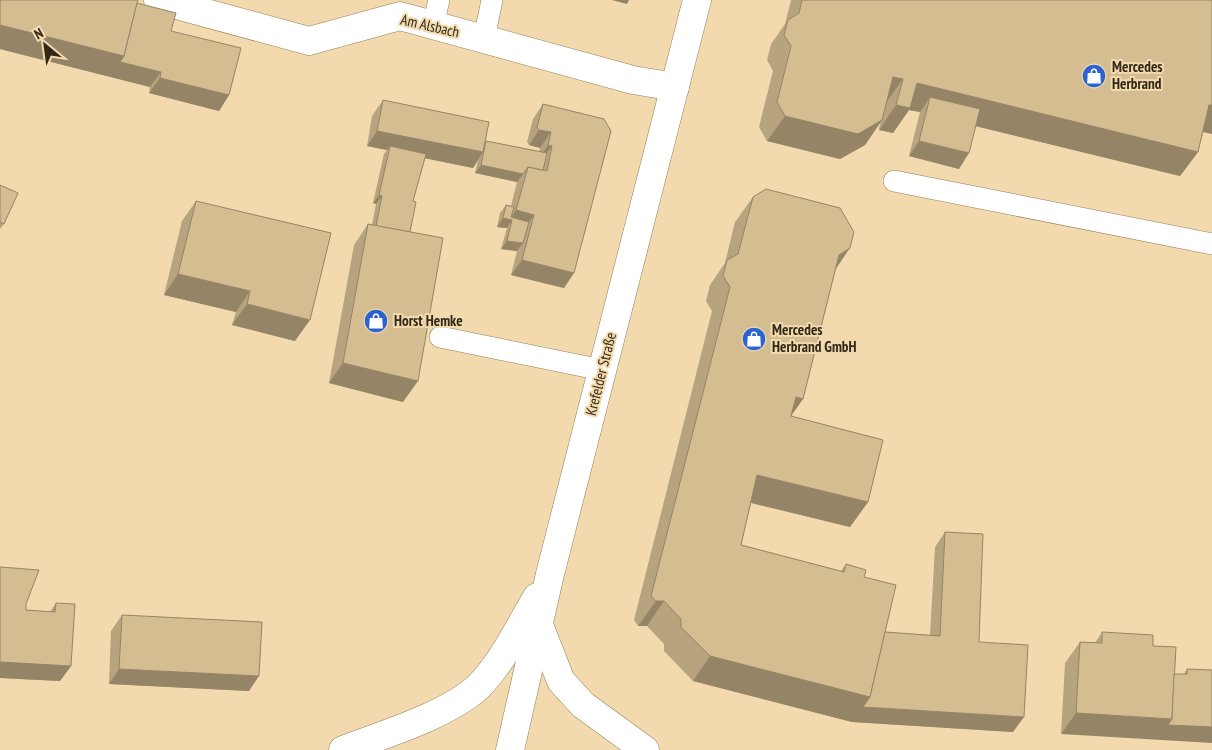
<svg xmlns="http://www.w3.org/2000/svg" width="1212" height="750" font-family="'PT Sans Narrow',sans-serif">
<style>
.lines{fill:none;stroke-linecap:round;stroke-linejoin:round}
.lane-casing{stroke:#957f56;stroke-width:22}
.street-casing{stroke:#957f56;stroke-width:29}
.secondary-casing{stroke:#957f56;stroke-width:29}
.lane{stroke:#fff;stroke-width:21}
.street{stroke:#fff;stroke-width:28}
.secondary{stroke:#fff;stroke-width:28}
.wall{fill:#b7a37e}
.shaded-wall{fill:#958466}
.building{fill:#d5bd92;stroke:#958466}
.labels{text-anchor:middle;stroke-width:4;stroke-linejoin:round;paint-order:stroke}
.street-label{font-size:15px;fill:#312817;stroke:#f2daae}
.poi-label{font-size:15px;font-weight:bold;fill:#312817;stroke:#f2daae;text-anchor:start}
</style>
<rect width="100%" height="100%" fill="#f2daae"/>
<g class="lines">
<g class="lane-casing">
<g id="lane">
<path d="M433 25 439 0"/>
<path d="M484 39 492 0"/>
<path d="M894 181 1212 244"/>
<path d="M440 337 602 370"/>
</g>
</g>
<g class="street-casing">
<path id="street" d="M158 0 309 41 400 16 633 80 675 87"/>
</g>
<g class="secondary-casing">
<g id="secondary">
<path d="M539 625 561 681 583 705 645 750"/>
<path d="M343 750C382 735 448 715 478 687 503 662 519 627 537 597"/>
<path d="M510 750 550 574 697 0"/>
</g>
</g>
<use href="#lane" class="lane"/>
<use href="#street" class="street"/>
<use href="#secondary" class="secondary"/>
</g>
<g class="wall">
<path d="M0 0 137 3 171 31 229 95 219 111 149 93 150 87 0 49Z"/>
<path d="M791 0H1212V134L1203 132 1198 152 1180 176 976 126 959 169 909 156 920 112 909 110 893 133 879 130 880 123 865 145 840 159 767 141 759 127 773 71 767 60 771 44 785 24Z"/>
<path d="M383 100 485 142 539 152 540 148 529 145 527 142 533 119 543 104 604 119 564 288 511 275 517 251 501 249 507 228 497 227 500 213 506 205 511 206 517 182 475 173 478 160 473 168 425 158 413 201 410 232 403 402 329 383 354 245 368 224 372 225 376 204 373 203 384 154 387 150 367 146 372 116Z"/>
<path d="M0 185 4 224 0 229Z"/>
<path d="M753 197 836 268 803 399 791 416 868 502 850 527 751 503 741 545 841 571 846 564 864 577 885 632 930 635 935 547 945 532 979 642 1013 732 852 722 693 681 664 651V644L647 626H638L634 620 712 311 706 301 710 285 725 263 735 222Z"/>
<path d="M196 201 295 341 232 325 236 312 164 295 182 221Z"/>
<path d="M56 603 71 666 60 681 0 678 26 604V610L50 612Z"/>
<path d="M122 615 249 691 109 684 111 631Z"/>
<path d="M1102 632 1153 646 1174 674H1184L1187 669 1212 670 1061 734 1065 663 1080 642 1095 643Z"/>
</g>
<g class="shaded-wall">
<path d="M612 0H629L627 4Z"/>
<path d="M0 25 124 56 161 72 150 87 0 49Z"/>
<path d="M893 77 903 79 885 104Z"/>
<path d="M160 78 229 95 219 111 149 93Z"/>
<path d="M917 83 1198 152 1180 176 926 114 930 97 920 112 909 110 893 133 879 130 896 105Z"/>
<path d="M1209 105H1212V134L1192 129Z"/>
<path d="M785 116 882 120 865 145 840 159 767 141Z"/>
<path d="M539 130 551 132 540 148 529 145Z"/>
<path d="M377 131 483 152 473 168 389 151 390 146 387 150 367 146Z"/>
<path d="M919 141 969 153 959 169 909 156Z"/>
<path d="M548 145 552 146 541 161 538 160Z"/>
<path d="M481 165 523 174 517 182 475 173Z"/>
<path d="M379 195 382 196 376 204 373 203Z"/>
<path d="M516 210 534 215 523 230 512 220 507 228 497 227 503 218 509 220Z"/>
<path d="M507 241 523 243 517 251 501 249Z"/>
<path d="M850 248 833 273 839 255Z"/>
<path d="M522 260 574 273 564 288 511 275Z"/>
<path d="M178 274 250 291 236 312 164 295Z"/>
<path d="M247 304 310 320 295 341 232 325Z"/>
<path d="M343 363 418 381 403 402 329 383Z"/>
<path d="M796 397 803 399 785 424Z"/>
<path d="M757 475 868 502 850 527 740 500Z"/>
<path d="M656 601H664L647 626H638Z"/>
<path d="M710 656 870 697 852 722 693 681Z"/>
<path d="M0 662 71 666 60 681 0 678Z"/>
<path d="M119 669 259 676 249 691 109 684Z"/>
<path d="M863 707 1024 717 1013 732 852 722Z"/>
<path d="M1076 713 1172 719 1212 727V743L1061 734Z"/>
</g>
<g class="building">
<path d="M0 0H138L124 56 0 25Z"/>
<path d="M802 0H1212V105H1209L1198 152 917 83 910 108 896 105 903 79 893 77 882 120 858 134 785 116 777 102 791 46 784 35 788 20 799 13Z"/>
<path d="M137 3 176 13 171 31 241 48 229 95 160 78 161 72 120 62 124 56Z"/>
<path d="M930 97 980 109 969 153 919 141Z"/>
<path d="M383 100 489 122 483 152 377 131Z"/>
<path d="M543 104 604 119 611 131 574 273 522 260 534 215 516 210 528 167 547 171 552 146 548 145 551 132 539 130 537 127Z"/>
<path d="M486 141 547 153 543 170 528 167 523 174 481 165Z"/>
<path d="M390 146 426 154 413 201 416 202 410 232 376 226 382 196 379 195Z"/>
<path d="M0 185 18 193 4 224 0 222Z"/>
<path d="M766 189 840 208 854 232 850 248 839 255 803 399 796 397 791 416 883 440 868 502 757 475 741 545 844 572 846 564 866 570 864 577 896 585 870 697 710 656 681 627V619L664 601H656L651 596 730 287 723 276 727 260 738 254 753 197Z"/>
<path d="M196 201 331 233 310 320 247 304 250 291 178 274Z"/>
<path d="M506 205 514 207 511 217 529 222 523 243 507 241 512 220 503 218Z"/>
<path d="M368 224 443 238 418 381 343 363Z"/>
<path d="M945 532 983 534 979 642 1028 645 1024 717 863 707 870 697 885 632 940 636Z"/>
<path d="M0 567 39 570 26 604V610L55 612 56 603 75 604 71 666 0 662Z"/>
<path d="M122 615 262 622 259 676 119 669Z"/>
<path d="M1102 632 1153 635V646L1176 647 1172 719 1076 713 1080 642 1102 643Z"/>
<path d="M1187 669 1212 670V727L1168 725 1172 719 1174 674H1187Z"/>
</g>
<defs>
<g id="shop-disc" transform="scale(1.25)"><circle r="9.5" fill="#2b64d1" stroke="#f2daae"/><path d="M-5-2.5h2.3a2.7 3.5 0 0 1 5.4 0H5L5.5 6h-11ZM-1.5-2.5h3a1.5 2.3 0 0 0-3 0Z" fill="#fff"/></g>
</defs>
<g fill-rule="evenodd">
<use href="#shop-disc" x="1094" y="76"/>
<use href="#shop-disc" x="376" y="321"/>
<use href="#shop-disc" x="754" y="339"/>
</g>
<g class="labels">
<g class="street-label">
<text transform="translate(430 26) rotate(13)" y="5">Am Alsbach</text>
<text transform="translate(601 374) rotate(-76)" y="5">Krefelder Straße</text>
</g>
<g class="poi-label">
<text x="1112" y="72">Mercedes<tspan x="1112" dy="17">Herbrand</tspan></text>
<text x="394" y="326">Horst Hemke</text>
<text x="772" y="335">Mercedes<tspan x="772" dy="17">Herbrand GmbH</tspan></text>
</g>
</g>
<g transform="translate(45 45) rotate(331)" stroke="#f2daae" stroke-width="4" paint-order="stroke">
<path d="M0-4L9 19L0 12L-9 19Z" fill="#312817"/>
<text y="-8" font-size="14" font-weight="bold" text-anchor="middle" fill="#312817">N</text>
</g>
</svg>
